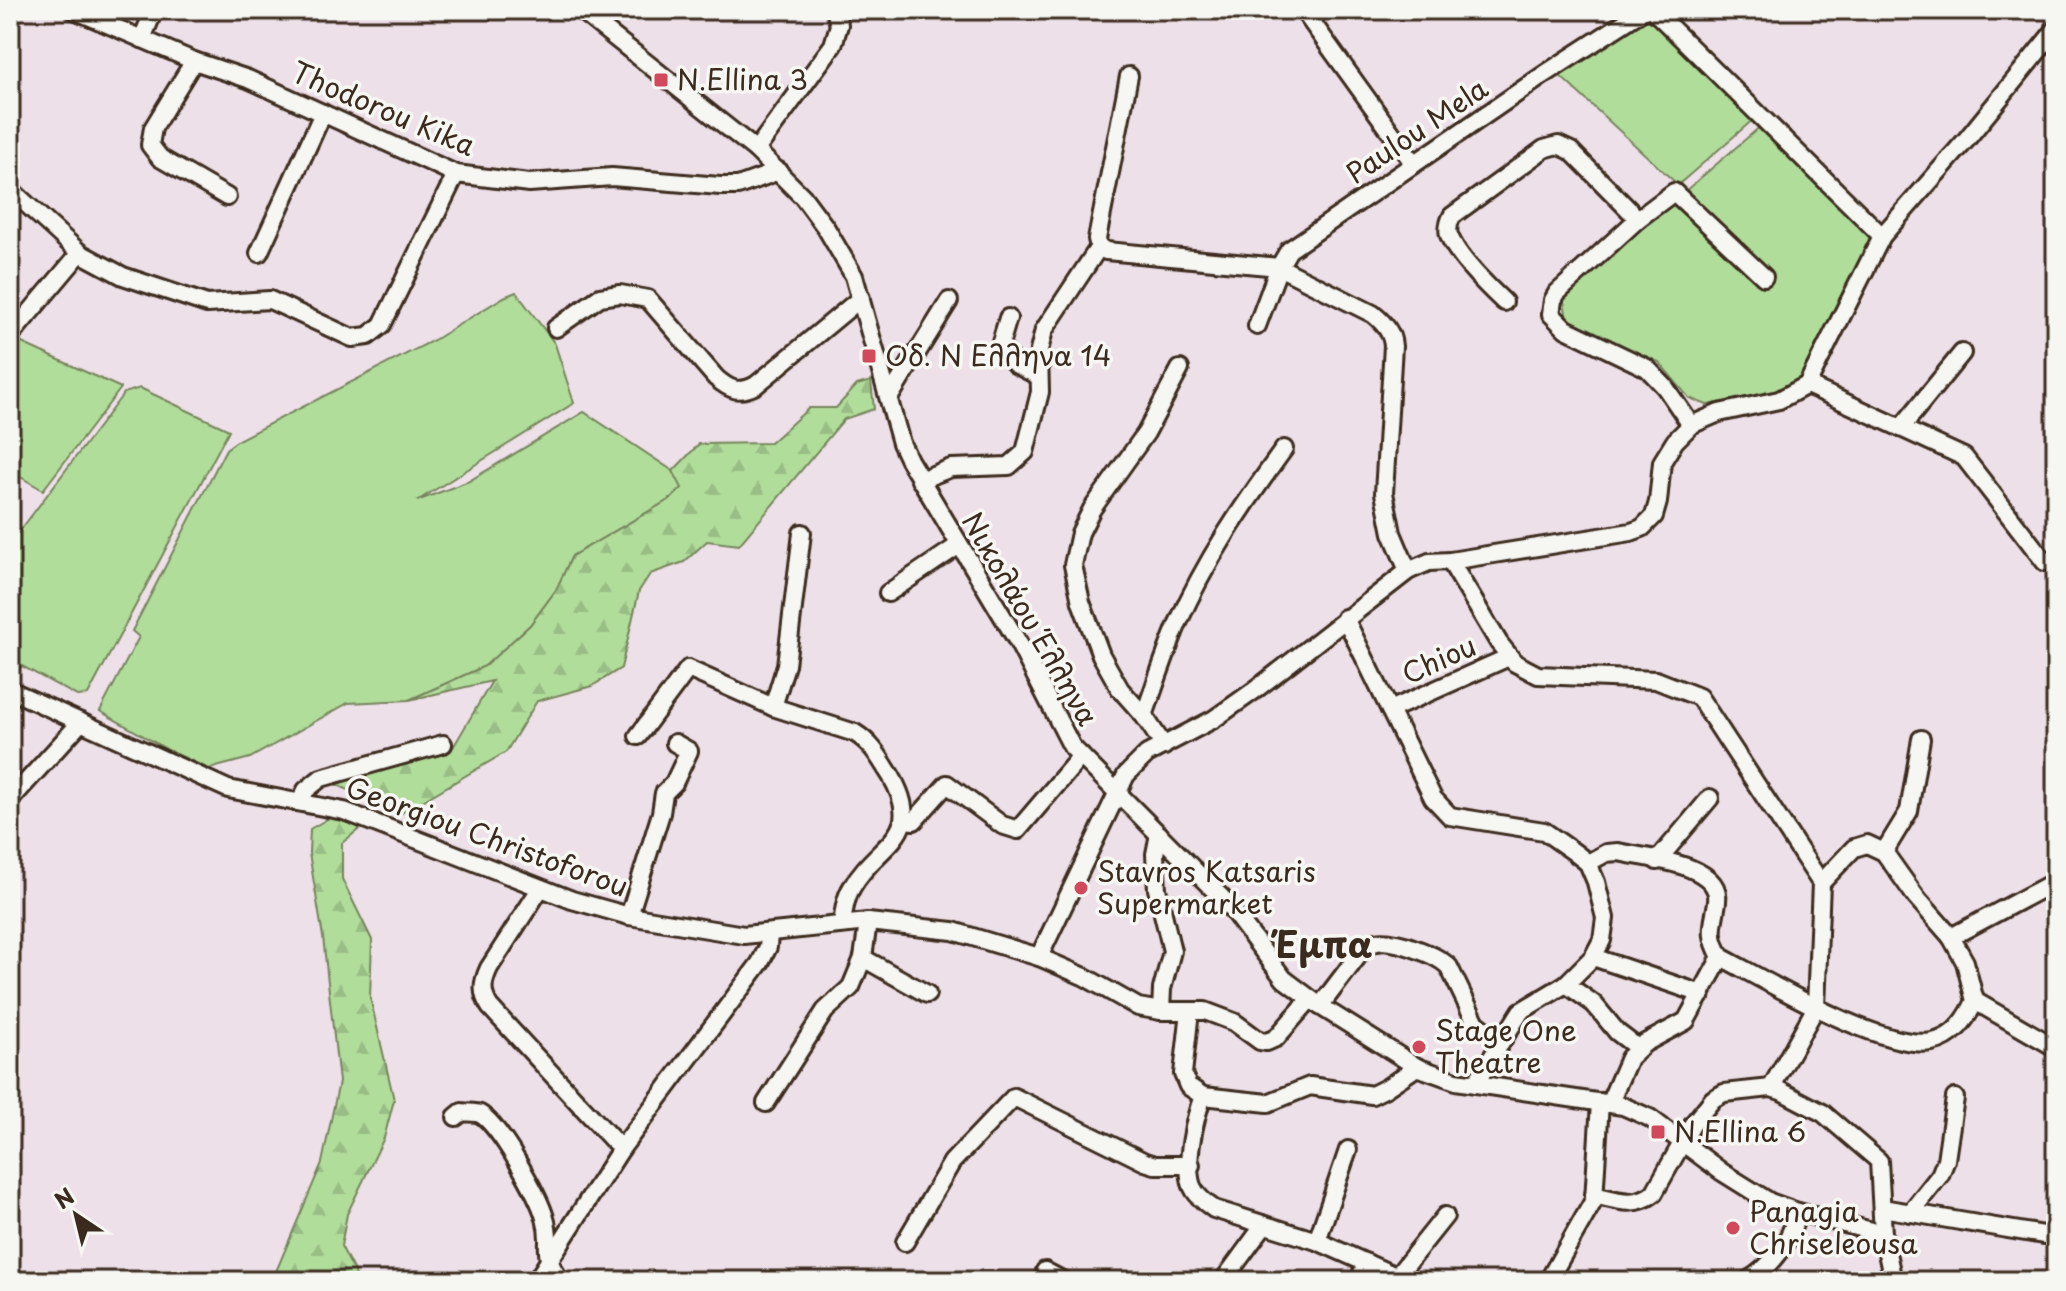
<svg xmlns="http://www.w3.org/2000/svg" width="2066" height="1291" font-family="'Playpen Sans',sans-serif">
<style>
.grass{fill:#b1dd9b;stroke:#76845c;stroke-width:2}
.forest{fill:url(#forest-firs);stroke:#76845c;stroke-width:2}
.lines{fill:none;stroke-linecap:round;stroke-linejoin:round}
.minor-casing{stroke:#3b2a1e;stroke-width:22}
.minor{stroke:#f6f6f2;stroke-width:16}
.poi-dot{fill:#d1495b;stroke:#f6f6f2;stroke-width:3}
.labels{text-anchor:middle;stroke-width:7;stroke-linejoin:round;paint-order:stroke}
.poi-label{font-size:28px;fill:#3b2a1e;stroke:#f6f6f2;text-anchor:start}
.street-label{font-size:28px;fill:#3b2a1e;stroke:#f6f6f2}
.district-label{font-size:36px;font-weight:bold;fill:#3b2a1e;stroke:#f6f6f2}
</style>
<defs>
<pattern id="forest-firs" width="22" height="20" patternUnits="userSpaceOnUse" patternTransform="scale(2)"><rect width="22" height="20" fill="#b1dd9b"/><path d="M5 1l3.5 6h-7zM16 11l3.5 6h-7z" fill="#99be85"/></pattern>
</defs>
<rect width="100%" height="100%" fill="#eee0e8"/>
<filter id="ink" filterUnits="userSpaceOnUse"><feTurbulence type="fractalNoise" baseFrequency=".0125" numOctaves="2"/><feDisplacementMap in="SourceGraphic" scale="16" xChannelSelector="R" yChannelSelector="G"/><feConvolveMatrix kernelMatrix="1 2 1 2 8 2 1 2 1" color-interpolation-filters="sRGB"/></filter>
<g filter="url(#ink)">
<g class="grass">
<path d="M1649 12 1755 118 1678 185 1559 75 1561 68Z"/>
<path d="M1762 125 1874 236 1803 381 1784 392 1707 405 1689 398 1659 362 1575 325 1567 319 1563 296Z"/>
<path d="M516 292 555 344 574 403 417 501 469 481 584 412 673 471 683 488 672 498 572 556 556 590 530 625 485 666 409 700 348 703 250 758 209 769 170 751 100 711 139 637 132 631 226 449 238 440 434 340 504 297Z"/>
<path d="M13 339 121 388 43 490 10 471V343Z"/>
<path d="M140 388 229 430 88 695 77 696 22 666 10 678V544L124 393Z"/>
</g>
<g class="forest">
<path d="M871 381 874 409 844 419 739 545 707 541 684 562 650 574 639 591 621 668 592 686 537 701 506 752 402 813 330 782 451 751 492 681 409 700 485 666 530 625 556 590 572 556 672 498 682 488 673 471 699 444 770 443 809 408H836L857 385Z"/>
<path d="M329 818 363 826 342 843V879L372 940 370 997 394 1100 384 1138 347 1214 341 1246 359 1281H272L322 1163 339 1082 323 937 309 853 310 829Z"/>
</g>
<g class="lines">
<g class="minor-casing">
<g id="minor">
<path d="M74 10 194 61 248 79 456 174 529 183 612 177 720 186H738L779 171"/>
<path d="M580 10 756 150 803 197 826 228 854 276 901 443 909 460 1018 642 1072 747 1226 902 1284 979 1320 1006 1417 1067 1456 1081 1623 1106 1650 1118 1722 1172 1770 1202 1798 1212 1883 1234"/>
<path d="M1303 10 1414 164"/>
<path d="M1653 10 1882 236"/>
<path d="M142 39 154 10"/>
<path d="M194 61 153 128 150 145 160 158 227 197"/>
<path d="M1129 76 1097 239 1099 247 1106 251 1279 267 1373 314C1384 323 1392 332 1393 346L1384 493 1392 533 1408 571"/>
<path d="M756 150 833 45 839 25 835 10"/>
<path d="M10 189 80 253 123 276 207 304 270 300 352 338 368 336 382 325 456 174"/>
<path d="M259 253 323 113"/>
<path d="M1504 302C1487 286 1457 257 1449 235 1447 228 1449 222 1452 216L1544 149 1558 145 1571 151 1638 219"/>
<path d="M1008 318 1000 345 1015 364 1038 376"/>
<path d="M1257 326 1279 267 1289 250 1545 74 1644 10"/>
<path d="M556 328 600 297 620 294 648 299 716 378C730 390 739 394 756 385L861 298"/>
<path d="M10 336 80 253"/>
<path d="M1807 385 1901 428 1962 353"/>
<path d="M889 398 949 301"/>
<path d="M1691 425 1665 387 1647 368 1566 329 1551 314 1553 300 1557 293 1638 219 1674 192 1764 277"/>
<path d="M1901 428 1964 457 2045 562"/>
<path d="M920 480 951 468 1009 466 1025 452 1040 392 1039 351 1044 330 1099 247"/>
<path d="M1450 561 1499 643 1515 663 1538 675 1656 680 1699 697 1821 883 1816 1007 1771 1088"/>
<path d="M888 593 959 545"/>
<path d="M1345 618 1433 798 1450 816 1544 831 1574 852 1588 863 1596 882 1605 918 1602 940 1593 957 1566 984 1521 1011 1475 1084"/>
<path d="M10 690 228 789 344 811 572 900 629 916 744 935 868 922 953 931 1039 957 1085 977 1138 1007 1161 1011H1205L1234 1022 1260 1041 1267 1042 1276 1038 1310 999"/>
<path d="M773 707 786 665 802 533"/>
<path d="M1390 710 1509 657"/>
<path d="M1144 716C1155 685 1165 654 1178 623 1205 561 1244 504 1284 449"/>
<path d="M638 736 688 669 773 707 855 733C873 744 880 759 891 776 927 838 877 842 852 887 845 898 844 911 842 924"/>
<path d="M1164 746 1144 716 1120 689 1101 655 1081 602 1073 565 1080 533 1092 509 1146 433 1180 369"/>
<path d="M10 800 81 722"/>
<path d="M300 802 306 790 321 778 443 744"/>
<path d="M904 820 914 821 947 784 1002 825 1018 830 1081 756"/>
<path d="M1159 834 1155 854 1157 889 1172 951 1162 989 1161 1011"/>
<path d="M1884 852 1909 811 1921 739"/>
<path d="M1657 861 1710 798"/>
<path d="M1588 863 1606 853 1618 852C1644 858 1723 863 1717 902 1713 928 1708 933 1721 957"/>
<path d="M540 889 489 968C482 983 481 993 490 1007L621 1149"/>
<path d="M629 916 661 813 664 793 674 783 689 751 675 743"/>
<path d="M868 922 863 958 927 994"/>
<path d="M1951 937 2056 881"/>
<path d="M1039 957 1126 775 1147 754 1214 719 1255 690 1408 571 1429 562 1450 561 1631 532 1642 528 1654 516 1658 502 1662 462 1675 441 1691 425 1719 413 1779 400 1807 385 1882 236 1966 140 2056 29"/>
<path d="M1593 957 1702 994"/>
<path d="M1721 957C1767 981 1883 1051 1932 1042 1953 1038 1967 1019 1975 1001L1965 962 1951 937 1916 897 1884 852 1867 844 1854 848 1821 883"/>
<path d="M1566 984 1594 1004 1617 1032 1638 1048"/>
<path d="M1975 1001 2056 1048"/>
<path d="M1320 1006 1361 952C1366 947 1370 943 1377 942 1393 938 1438 955 1449 967L1476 1023 1501 1042"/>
<path d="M1190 1011 1183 1074 1188 1086 1203 1096 1268 1103 1310 1086 1372 1095 1386 1088 1417 1067"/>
<path d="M1203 1096C1195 1117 1184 1164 1192 1186 1196 1196 1205 1203 1214 1209L1317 1241 1407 1281"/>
<path d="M766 1103 825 1011 851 987 863 958"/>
<path d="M1609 1104 1629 1058 1645 1043 1686 1021 1721 957"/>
<path d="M456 1117 462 1112C467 1113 475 1112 480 1114 499 1124 539 1196 545 1218 554 1247 538 1251 561 1281"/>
<path d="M1594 1195C1616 1200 1635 1208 1654 1193L1692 1125 1713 1099 1724 1093 1771 1088 1781 1091 1823 1113 1879 1161 1883 1234 1893 1281"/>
<path d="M1882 1208 2056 1237"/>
<path d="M1910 1213 1940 1175 1946 1160 1955 1098"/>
<path d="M1317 1241 1348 1150"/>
<path d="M905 1242 952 1162 1014 1097 1145 1162 1155 1165H1191"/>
<path d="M1045 1271 1064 1281"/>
<path d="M1397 1276 1445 1216"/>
<path d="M536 1281 621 1149 760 963 768 947 769 934"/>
<path d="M1223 1281 1264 1225"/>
<path d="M1358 1281 1367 1263"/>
<path d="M1548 1281 1594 1200 1600 1102"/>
<path d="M1747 1281C1775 1264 1789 1243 1798 1212"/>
</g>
</g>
<use href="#minor" class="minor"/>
</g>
</g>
<g class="poi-dot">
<rect x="653" y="72" width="16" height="16" rx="4"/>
<rect x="861" y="348" width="16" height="16" rx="4"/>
<circle cx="1081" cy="888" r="8"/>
<circle cx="1419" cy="1047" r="8"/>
<rect x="1650" y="1124" width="16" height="16" rx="4"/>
<circle cx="1733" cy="1228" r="8"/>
</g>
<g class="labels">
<g class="poi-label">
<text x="677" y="90">N.Ellina 3</text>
<text x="885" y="366">Οδ. Ν Ελληνα 14</text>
<text x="1097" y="882">Stavros Katsaris<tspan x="1097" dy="32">Supermarket</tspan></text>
<text x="1435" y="1041">Stage One<tspan x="1435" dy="32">Theatre</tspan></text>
<text x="1674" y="1142">N.Ellina 6</text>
<text x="1749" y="1222">Panagia<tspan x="1749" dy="32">Chriseleousa</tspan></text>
</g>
<g class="street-label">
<text transform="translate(383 109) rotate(23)" y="10">Thodorou Kika</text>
<text transform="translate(1417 131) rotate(-34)" y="10">Paulou Mela</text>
<text transform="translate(1030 619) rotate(60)" y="10">Νικολάου Έλληνα</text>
<text transform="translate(1439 660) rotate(-24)" y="10">Chiou</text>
<text transform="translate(487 837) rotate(20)" y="10">Georgiou Christoforou</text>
</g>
<g class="district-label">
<text x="1324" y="958">Έμπα</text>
</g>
</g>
<rect width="2066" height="1291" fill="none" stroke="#f6f6f2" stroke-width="40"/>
<rect x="20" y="20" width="2026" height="1251" fill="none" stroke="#3b2a1e" stroke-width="3" filter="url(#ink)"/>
<g transform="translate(76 1215) rotate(325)" stroke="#f6f6f2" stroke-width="6" paint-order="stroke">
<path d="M0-6L14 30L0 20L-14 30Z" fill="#3b2a1e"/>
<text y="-12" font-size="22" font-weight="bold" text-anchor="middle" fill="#3b2a1e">N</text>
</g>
</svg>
